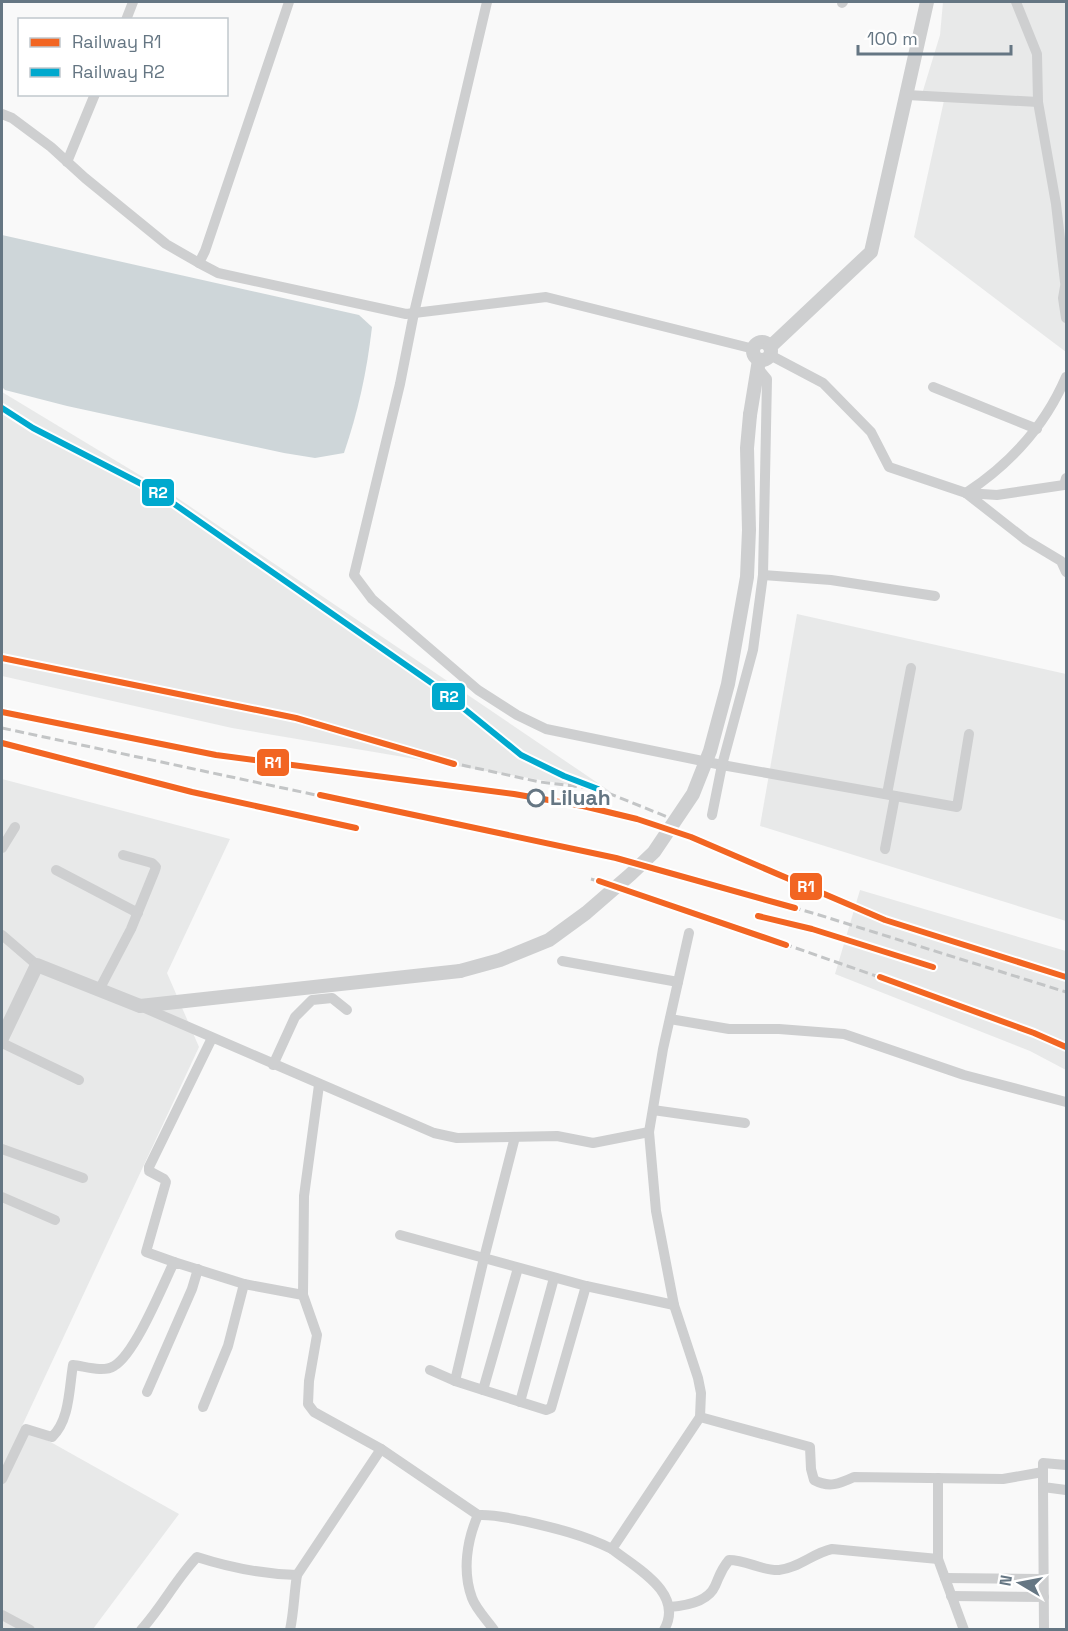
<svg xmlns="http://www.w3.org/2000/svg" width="1068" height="1631" font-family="'Space Grotesk',sans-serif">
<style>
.built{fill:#e8e9e9}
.water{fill:#ced6d9}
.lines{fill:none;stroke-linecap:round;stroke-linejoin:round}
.minor{stroke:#cecfd0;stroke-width:10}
.tertiary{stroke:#cecfd0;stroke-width:14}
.rail{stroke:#c3c5c6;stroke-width:3;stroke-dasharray:9 4.5;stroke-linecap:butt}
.tertiary-bridge{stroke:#cecfd0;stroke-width:14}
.rail-1-casing{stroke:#fff;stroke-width:10}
.rail-2-casing{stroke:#fff;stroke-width:10}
.rail-1{stroke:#f26522;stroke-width:6}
.rail-2{stroke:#00a9ce;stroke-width:6}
.stop-dot{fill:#fff;stroke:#657683;stroke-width:3}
.labels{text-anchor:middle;stroke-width:6;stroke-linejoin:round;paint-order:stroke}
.stop-label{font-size:21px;font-weight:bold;fill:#657683;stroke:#fff;text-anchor:start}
.line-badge{stroke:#fff;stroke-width:2}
.badge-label{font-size:16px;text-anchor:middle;font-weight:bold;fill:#fff}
</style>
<rect width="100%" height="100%" fill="#f9f9f9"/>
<g class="built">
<path d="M943 2H1066V352L914 237 945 96 922 94 940 35Z"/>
<path d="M2 392 176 497 611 792 232 728 2 676Z"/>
<path d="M797 614 1066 674V921L760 826Z"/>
<path d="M2 779 230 839 167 973 199 1047 22 1426 179 1514 93 1629H2Z"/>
<path d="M860 890 1066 951V1070L1030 1051 835 974Z"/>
</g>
<path class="water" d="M2 235 359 315 372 327C367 371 358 412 344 453L315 458 284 453 67 406 5 390 2 387Z"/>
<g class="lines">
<g class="minor">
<path d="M289 2 205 251 199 263 218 273 406 314 546 297 754 349"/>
<path d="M487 2 414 313 400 384 354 575 372 599 478 690 517 715 546 729 722 765 957 807 969 734"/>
<path d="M1016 2 1037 54 1038 102 1056 204 1065 282"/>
<path d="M842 3 843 2"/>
<path d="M126 20 133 2"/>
<path d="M907 95 1038 102"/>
<path d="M2 114 12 118 51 147 85 178 166 244 199 263"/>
<path d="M67 162 95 94"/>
<path d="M1066 281 1063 298 1066 318"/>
<path d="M770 355 823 383 871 432 889 467 966 493 1026 540 1061 561 1066 572"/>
<path d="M933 387 1037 429"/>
<path d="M966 493C1010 464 1045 426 1066 377"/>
<path d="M966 493 997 495 1064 485 1066 478"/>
<path d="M763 575 831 580 935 596"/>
<path d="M887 794 911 668"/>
<path d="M712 815 722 765 753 650 763 575 767 379 758 368"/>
<path d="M2 848 15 827"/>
<path d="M885 849 895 796"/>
<path d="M56 870 138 913"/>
<path d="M2 935 37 965"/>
<path d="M562 961 678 982"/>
<path d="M99 990 131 929 155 870 156 867 152 863 123 855"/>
<path d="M140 1006 434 1133 457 1138 557 1136 593 1143 649 1132"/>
<path d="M670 1019 729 1029H779L844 1034 964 1075 1066 1102"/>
<path d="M2 1043 79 1080"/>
<path d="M273 1065 295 1017 312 1000 332 998 347 1010"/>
<path d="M319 1085 304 1196 303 1295 317 1335 309 1381 308 1404 314 1412 381 1449 478 1515"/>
<path d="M653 1110 745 1123"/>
<path d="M515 1137 484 1258 586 1286 674 1305"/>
<path d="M2 1149 83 1178"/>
<path d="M2 1197 55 1220"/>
<path d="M400 1235 484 1258 455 1381 430 1370"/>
<path d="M174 1262 146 1252 166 1182 164 1179 149 1171V1167L212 1038"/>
<path d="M518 1268 483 1390 546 1410 551 1408 586 1286"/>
<path d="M455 1381 483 1390"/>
<path d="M147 1392 192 1289 198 1269"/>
<path d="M520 1402 554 1278"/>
<path d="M203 1407 228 1346 244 1284"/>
<path d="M700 1417 810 1447 811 1469 814 1480C829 1488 839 1484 854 1477L1003 1479 1043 1472"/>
<path d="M1066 1465 1043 1463V1487L1066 1490"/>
<path d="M938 1478V1559L964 1630"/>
<path d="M2 1479 26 1429 52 1437C70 1420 69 1388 73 1365 84 1366 103 1373 114 1366 135 1354 162 1287 174 1262L244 1284 303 1295"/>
<path d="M1043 1487 1044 1630"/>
<path d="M945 1578 1043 1579"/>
<path d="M951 1596 1044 1597"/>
<path d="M669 1607C684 1606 708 1602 715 1586 720 1575 720 1571 729 1560 746 1560 763 1571 779 1570 799 1568 813 1553 832 1549L938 1559"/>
<path d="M2 1615 30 1630"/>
<path d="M141 1630C162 1607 176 1579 197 1557 231 1568 262 1574 297 1575L381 1449"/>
<path d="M290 1630C294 1611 294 1594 297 1575"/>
<path d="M494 1630C487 1620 476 1609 472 1598 462 1571 467 1540 478 1515 494 1514 508 1518 524 1521 555 1528 584 1535 612 1549"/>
<path d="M664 1630C685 1593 636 1568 612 1549L700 1417 701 1393 698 1378 674 1305 656 1211 649 1132 663 1049 689 933"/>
</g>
<g class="tertiary">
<circle cx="762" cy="351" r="9"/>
<path d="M770 347 871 252 927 2"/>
<path d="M750 415 759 360"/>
<path d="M2 1038 37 965 140 1006 460 971"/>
</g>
<g class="rail">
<path d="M2 408 33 428 157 492 436 686 521 755 564 776 598 789"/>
<path d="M2 658 296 718 457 764 540 782 598 789 670 818"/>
<path d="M2 712 216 755 514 794 583 806 637 819 691 837 885 920 1066 977"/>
<path d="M2 728 653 867 816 914 1066 992"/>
<path d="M591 879C674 904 755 934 836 962 913 989 992 1015 1066 1047"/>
</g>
<path class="tertiary-bridge" d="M460 971 500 960 549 940 586 913 631 874 654 852 693 794 710 751 728 684 747 577 749 530 747 448 750 415"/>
<g class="rail-1-casing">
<g id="rail-1">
<path d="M2 658 296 718 454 764"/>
<path d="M2 712 216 755 514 794 583 806 637 819 691 837 885 920 1066 977"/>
<path d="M2 743 192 792 356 828"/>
<path d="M320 795 616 858 795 908"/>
<path d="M599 881 786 945"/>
<path d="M758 916 812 929 933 967"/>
<path d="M880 977 1034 1033 1066 1047"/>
</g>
</g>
<g class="rail-2-casing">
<path id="rail-2" d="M2 408 33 428 157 492 436 686 521 755 564 776 598 789"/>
</g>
<use href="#rail-1" class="rail-1"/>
<use href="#rail-2" class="rail-2"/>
</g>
<circle class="stop-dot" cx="536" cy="798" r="8"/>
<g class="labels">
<g class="stop-label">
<text x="550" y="805">Liluah</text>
</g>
</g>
<g class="line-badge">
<rect x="141" y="478" width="34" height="29" rx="6" fill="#00a9ce"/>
<rect x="431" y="682" width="35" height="29" rx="6" fill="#00a9ce"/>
<rect x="256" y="748" width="34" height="29" rx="6" fill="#f26522"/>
<rect x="789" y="872" width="34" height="29" rx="6" fill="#f26522"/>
</g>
<g class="badge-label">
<text x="158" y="498">R2</text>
<text x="449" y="702">R2</text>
<text x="273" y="768">R1</text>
<text x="806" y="892">R1</text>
</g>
<rect width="1068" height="1631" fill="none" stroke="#657683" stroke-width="6"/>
<rect x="18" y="18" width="210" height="78" fill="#ffffff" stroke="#c1c8cd" stroke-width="1.5"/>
<rect x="30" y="38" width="30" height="9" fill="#f26522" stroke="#c1c8cd" stroke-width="1.5"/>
<text x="72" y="48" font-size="18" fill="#657683">Railway R1</text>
<rect x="30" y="68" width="30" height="9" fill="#00a9ce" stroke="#c1c8cd" stroke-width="1.5"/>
<text x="72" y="78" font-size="18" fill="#657683">Railway R2</text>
<g transform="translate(1020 1583) rotate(280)" stroke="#ffffff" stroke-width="4.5" paint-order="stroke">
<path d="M0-4.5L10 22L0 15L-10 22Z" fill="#657683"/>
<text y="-9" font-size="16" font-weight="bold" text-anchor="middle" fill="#657683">N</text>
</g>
<path d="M858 45v9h153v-9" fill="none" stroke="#657683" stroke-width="3"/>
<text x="867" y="45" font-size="18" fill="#657683" stroke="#ffffff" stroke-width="4.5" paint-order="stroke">100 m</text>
</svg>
